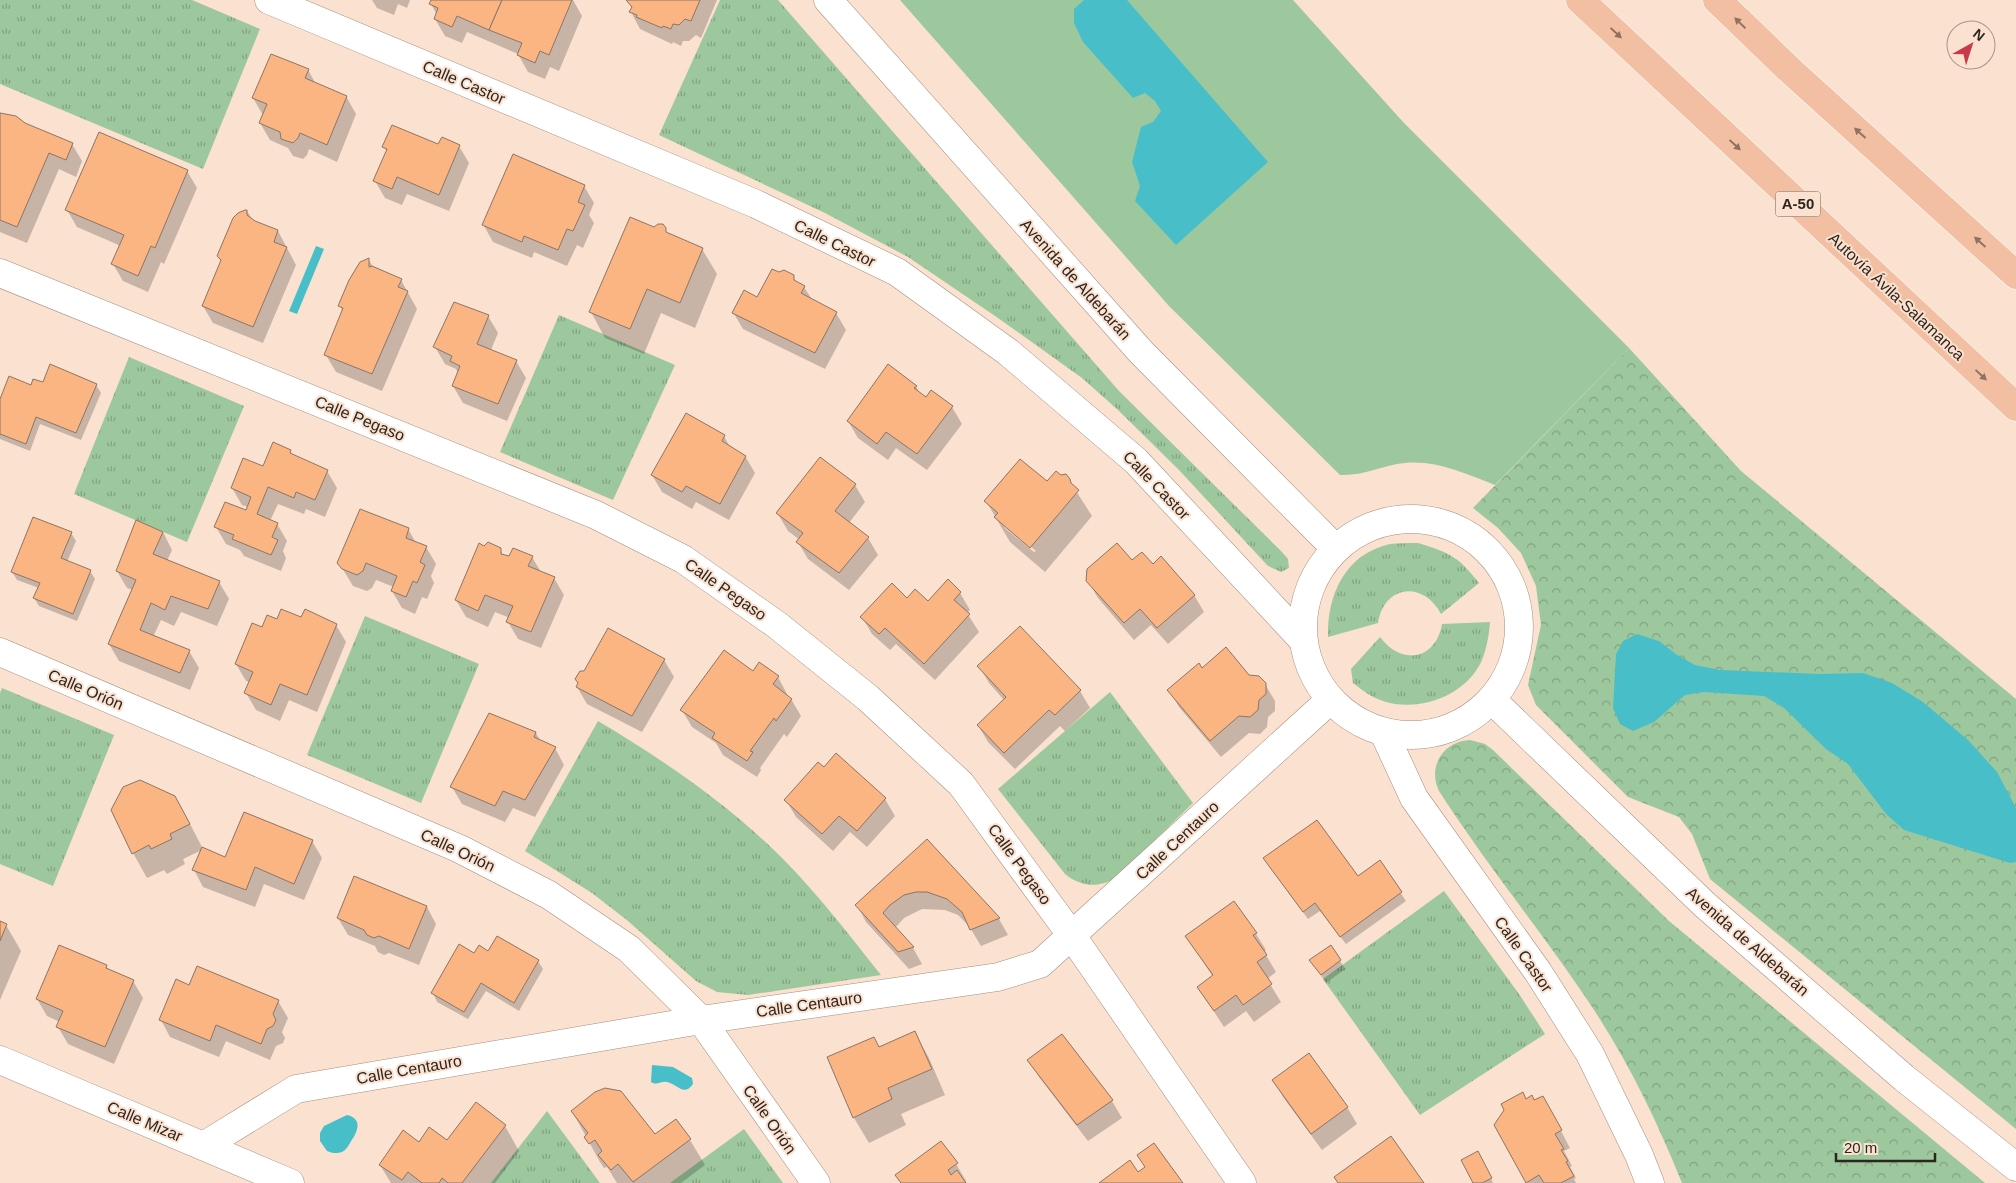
<svg xmlns="http://www.w3.org/2000/svg" width="2016" height="1183" font-family="Arial,sans-serif">
<style>
.grass{fill:url(#grass-tufts)}
.park{fill:url(#park-crowns)}
.pitch{fill:#9dc89e}
.water{fill:#48bfc8}
.shadow{fill:#0003;fill-rule:evenodd}
.building{fill:#fbb582;stroke:#8b7566}
.lines{fill:none;stroke-linecap:round;stroke-linejoin:round}
.street-casing{stroke:#a58e7e;stroke-width:29}
.highway-casing{stroke:#fff;stroke-width:29}
.street{stroke:#fff;stroke-width:28}
.highway{stroke:#f2bfa2;stroke-width:28}
.oneway{fill:#907260}
.labels{text-anchor:middle;stroke-width:4;stroke-linejoin:round;paint-order:stroke}
.shield{fill:#fae1d0;stroke:#6b5d53;stroke-width:1}
.shield-label{font-size:15px;font-weight:bold;fill:#2e251e}
.street-label{font-size:16px;fill:#2e251e;stroke:#fae1d0}
</style>
<defs>
<pattern id="grass-tufts" width="24" height="20" patternUnits="userSpaceOnUse" patternTransform="scale(1.25)"><rect width="24" height="20" fill="#9dc89e"/><path d="M3 7l-1-3M5 7V3M7 7l1-3M15 17l-1-3M17 17v-4M19 17l1-3" fill="none" stroke="#80a280"/></pattern>
<pattern id="park-crowns" width="20" height="18" patternUnits="userSpaceOnUse" patternTransform="scale(1.25)"><rect width="20" height="18" fill="#9dc89e"/><path d="M2 6a3 3 0 1 1 6 0M12 15a3 3 0 1 1 6 0" fill="none" stroke="#80a280"/></pattern>
</defs>
<rect width="100%" height="100%" fill="#fae1d0"/>
<g class="grass">
<path d="M0 0H192L260 29 203 169 0 84Z"/>
<path d="M720 0H778L1119 391 1281 551 1288 559 1289 568 1281 572 1268 566 1179 470 1118 410 1082 378 998 318 908 257 825 213 659 135Z"/>
<path d="M559 315 675 365 613 500 500 452Z"/>
<path d="M129 357 244 406 187 542 74 494Z"/>
<path d="M1418 543C1450 553 1458 556 1479 583L1441 614C1423 580 1384 585 1378 623L1328 637C1327 595 1345 554 1390 544 1399 543 1409 543 1418 543Z"/>
<path d="M365 616 479 664 421 803 307 755Z"/>
<path d="M1490 622C1489 635 1487 647 1482 660 1466 696 1419 713 1383 701 1371 697 1362 690 1353 683L1351 669 1380 637C1401 666 1436 660 1442 624Z"/>
<path d="M2 688 114 735 53 886 0 864V693Z"/>
<path d="M1110 692 1193 803 1118 876C1100 889 1081 887 1065 874L998 789Z"/>
<path d="M598 721C665 761 731 806 786 862 820 897 850 936 881 975L748 995 717 992 696 981 628 921 592 893 525 851Z"/>
<path d="M1444 891 1519 994 1545 1034 1420 1115 1323 979Z"/>
<path d="M547 1111 600 1183H491Z"/>
<path d="M744 1129 783 1183H670Z"/>
</g>
<g class="park">
<path d="M1629 348 1741 471 2016 699V1129L1710 879 1692 834 1679 817 1628 797 1536 705 1528 685 1541 625 1536 586 1521 553 1498 528 1473 508Z"/>
<path d="M1470 740 1485 744 1493 750 1669 921 1985 1183H1682C1656 1118 1624 1053 1584 995 1537 926 1484 861 1439 791 1427 766 1444 741 1470 740Z"/>
</g>
<path class="pitch" d="M900 0H1293L1404 123 1629 348 1495 485C1466 474 1437 460 1405 463 1382 465 1365 476 1340 475L1169 306Z"/>
<g class="water">
<path d="M1084 0H1127L1268 162 1176 245 1135 201 1140 186 1132 162 1141 127 1153 122 1161 111 1155 101 1145 93 1133 98 1083 42 1074 23V9Z"/>
<path d="M316 246 324 249 297 314 289 311Z"/>
<path d="M1637 634 1659 641 1677 655 1695 665 1720 670 1819 674 1863 673 1892 683 1923 702 1968 740 1997 772 2016 808V862L2010 863 1904 830 1886 814 1848 764 1826 749 1784 708 1764 696 1704 692 1685 695 1654 722 1633 731 1620 724 1613 708 1616 654 1623 641Z"/>
<path d="M652 1065 673 1067 692 1078 693 1084C684 1097 677 1084 667 1082 661 1081 657 1086 651 1082Z"/>
<path d="M347 1115C364 1119 357 1133 350 1143 348 1146 346 1150 342 1152 337 1154 331 1153 327 1151L320 1141V1133L324 1126Z"/>
</g>
<g class="shadow">
<path d="M372 0H410L407 8 398 4 394 15 377 8Z"/>
<path d="M433 0H573L582 16 559 71 550 67 545 79 528 72 518 54 467 32 462 43 445 36 435 19 437 15 431 4Z"/>
<path d="M628 0H717L701 38 696 35 689 41H683L681 46 673 42 672 44 640 29 631 12 632 9Z"/>
<path d="M308 70 316 84 346 96 356 114 337 162 309 149 307 155 303 159 293 156 288 148 270 140 260 123 263 115 253 98Z"/>
<path d="M0 115 72 144 82 161 76 177 59 169 27 243 0 232Z"/>
<path d="M459 146 469 163 449 211 407 194 402 205 385 198 375 181 387 152 384 147Z"/>
<path d="M187 171 197 188 164 264 161 262 148 292 123 281 113 264 121 246 77 227 67 210Z"/>
<path d="M584 186 594 203 589 215 594 223 583 248 577 245 567 266 534 252 532 258 493 242 483 224Z"/>
<path d="M247 211 254 222 278 231 296 265 263 343 213 323 203 306 221 262 218 256Z"/>
<path d="M667 234 702 249 717 274 695 328 661 313 644 354 605 338 591 312Z"/>
<path d="M368 259 374 268 401 280 417 309 382 391 336 372 326 355 343 312 340 306 350 281 355 270Z"/>
<path d="M793 276 796 282 804 287 813 301 836 313 846 330 825 369 743 329 733 312Z"/>
<path d="M488 316 498 333 491 350 516 361 526 378 507 421 463 403 453 386 458 373 456 369 445 364 435 347Z"/>
<path d="M44 384 96 385 101 393 81 440 40 424 30 451 0 439V402L32 386Z"/>
<path d="M916 386 920 394 926 398 931 392 952 407 962 424 927 470 896 448 888 460 858 438 848 421Z"/>
<path d="M724 436 731 449 745 456 755 473 729 520 696 502 692 509 662 492 652 475Z"/>
<path d="M290 451 293 456 327 471 337 488 325 517 306 509 304 514 278 504 270 521 277 524 287 541 283 551 286 558 281 571 244 556 240 550 226 544 216 527 246 512 248 507 242 505 232 488Z"/>
<path d="M1069 480 1092 516 1045 572 1010 542 986 501 1047 483ZM1002 522 1036 551 1034 552 1005 528Z"/>
<path d="M855 485 865 502 849 523 868 538 878 555 849 590 808 559 798 542 800 540 788 531 778 514Z"/>
<path d="M408 529 416 543 426 547 436 564 431 576 434 583 427 599 422 597 415 614 402 608 392 591 394 587 376 580 372 588 367 591 353 586 339 563Z"/>
<path d="M163 532 172 550 167 561 219 582 229 599 217 626 181 612 174 626 161 620 153 637 189 651 199 668 190 690 119 661 109 644 133 590 127 588 117 571Z"/>
<path d="M71 533 76 541 67 562 90 571 95 579 77 621 39 606 34 598 39 588 17 580 12 572Z"/>
<path d="M485 547 500 549 504 557H532L541 572 554 578 564 595 541 648 518 639 508 622 510 618 495 612 488 627 466 617 456 600Z"/>
<path d="M1132 562 1152 566 1194 595 1204 612 1168 644 1151 625 1134 640 1098 598 1088 581Z"/>
<path d="M948 581 960 593 970 610 967 613 979 632 935 680 896 644 890 650 872 634 862 617 907 599 928 602Z"/>
<path d="M302 619 336 625 346 642 317 712 289 700 280 721 256 710 246 693 250 682 246 681 236 664 263 629 277 621Z"/>
<path d="M608 630 664 660 674 677 642 732 587 704 577 687Z"/>
<path d="M979 666 1080 691 1090 708 1065 731 1060 726 1015 769 988 742 978 725 1004 700 989 683Z"/>
<path d="M1202 670 1249 676 1265 684 1275 701V711L1268 717 1267 727 1260 734 1249 733 1221 757 1179 707 1169 690Z"/>
<path d="M753 672 778 677 787 694 786 696 791 699 801 716 787 737 784 734 760 768 761 770 757 777 723 755 716 743 692 727 682 710Z"/>
<path d="M536 733 541 742 555 748 564 765 535 817 513 808 505 822 462 804 452 787Z"/>
<path d="M824 769 885 799 895 816 867 847 850 832 833 851 796 817 786 800Z"/>
<path d="M189 822 203 849 226 859 312 841 322 858 304 900 264 884 255 907 203 887 194 870 202 850 183 859 185 864 167 874 164 870 147 878 133 853Z"/>
<path d="M927 841 999 919 1008 935 981 946 969 926 958 915 945 910 922 909 904 918 895 928 913 948 922 964 909 969 866 922 857 905Z"/>
<path d="M1264 859 1358 878 1380 862 1406 901 1346 944 1320 911 1308 919Z"/>
<path d="M427 907 436 924 419 965 389 953 384 955 378 952 375 946 348 935 338 918Z"/>
<path d="M0 923 6 925 21 951 0 1000Z"/>
<path d="M1256 934 1266 950 1264 952 1276 972 1267 979 1281 1002 1254 1022 1246 1011 1224 1027 1198 987 1213 977 1187 937Z"/>
<path d="M1331 946 1345 969 1326 983 1311 960Z"/>
<path d="M489 953 538 961 543 969 519 1011 486 991 468 1019 437 1002 433 993 475 955Z"/>
<path d="M106 966 109 970 133 981 143 998 114 1064 68 1044 58 1027 60 1022 47 1016 37 999Z"/>
<path d="M278 1001 288 1018 282 1032 285 1038 283 1043 276 1046 270 1060 226 1041 219 1057 170 1037 161 1020Z"/>
<path d="M915 1033 929 1058 945 1095 901 1114 906 1125 869 1143 854 1118 829 1057 874 1038 880 1048Z"/>
<path d="M1062 1036 1112 1101 1122 1118 1088 1141 1039 1077 1029 1060Z"/>
<path d="M1274 1080 1347 1107 1357 1124 1322 1150 1283 1097Z"/>
<path d="M1534 1102 1552 1114 1570 1148 1564 1151 1572 1166 1570 1167 1576 1178 1574 1179 1576 1183H1528L1496 1125Z"/>
<path d="M572 1111 655 1136 676 1121 690 1140 705 1165 681 1183H617L607 1167 604 1168 600 1162Z"/>
<path d="M505 1126 519 1151 495 1183H391L380 1165 419 1144 447 1142Z"/>
<path d="M1482 1160 1493 1183H1475Z"/>
<path d="M956 1164 966 1181 965 1183H901L896 1175Z"/>
</g>
<g class="building">
<path d="M431 0H502L489 30 457 16 452 27 434 19 438 8 429 4Z"/>
<path d="M502 0H572L549 55 540 51 535 63 517 55 522 43 489 30Z"/>
<path d="M626 0H700L691 21 685 19 679 25 673 24 671 29 663 26 662 28 636 17 637 15 629 12 632 7Z"/>
<path d="M271 54 309 69 305 78 347 96 327 145 300 133 298 138 293 143 281 139 280 132 259 123 267 104 252 98Z"/>
<path d="M0 113 16 116 25 123 73 143 66 160 49 153 17 227 0 220Z"/>
<path d="M392 125 438 144 442 137 460 145 439 195 397 177 392 189 373 181 387 149 382 147Z"/>
<path d="M99 132 188 170 155 248 151 246 138 276 111 264 124 235 65 210Z"/>
<path d="M513 154 585 185 578 202 585 205 573 231 567 229 558 250 524 236 522 242 482 225Z"/>
<path d="M245 210H247V215L255 221 278 230 274 242 287 247 253 327 202 306 221 260 217 256 233 218 238 213Z"/>
<path d="M630 217 654 227 658 224H663L666 228V232L703 248 680 303 647 289 630 329 589 312Z"/>
<path d="M369 258V267L372 266 402 279 398 287 408 291 372 374 324 355 343 308 338 306 349 280 360 262Z"/>
<path d="M772 269 779 272 784 270 794 275V280L805 286 801 293 837 312 815 353 732 313 744 290 757 297Z"/>
<path d="M454 302 489 315 477 344 517 360 498 404 452 386 460 366 450 361 452 356 433 347Z"/>
<path d="M50 364 97 384 76 433 36 417 26 444 0 434V399L9 376 31 385 33 379 43 382Z"/>
<path d="M888 364 917 386 914 388 926 397 931 390 953 406 917 454 886 432 877 444 847 421Z"/>
<path d="M686 413 725 435 722 441 746 456 720 504 686 486 682 492 651 475Z"/>
<path d="M273 442 291 450 290 453 328 470 315 500 296 492 294 498 268 487 257 514 278 523 272 537 278 540 271 555 232 539 234 535 214 527 225 502 246 510 251 497 231 488 243 458 263 466Z"/>
<path d="M820 457 856 484 835 511 869 537 839 573 796 542 803 533 776 513Z"/>
<path d="M1020 459 1047 481 1056 471 1061 475 1066 474 1070 479 1071 483 1079 490 1030 548 994 517 998 513 984 501Z"/>
<path d="M360 509 409 528 406 538 427 546 420 562 425 565 417 583 413 581 406 597 391 591 397 576 366 563 363 571 357 575 342 569 337 563Z"/>
<path d="M33 517 72 532 61 558 91 570 73 614 33 598 40 583 11 572Z"/>
<path d="M136 520 163 532 153 554 220 581 208 609 171 596 165 610 151 603 140 630 190 650 180 673 108 644 136 580 116 571Z"/>
<path d="M488 542 501 548V554L509 556 513 548 533 556 528 566 555 577 531 632 506 622 513 606 485 595 478 611 455 600 479 543 484 546Z"/>
<path d="M1117 543 1132 560 1142 552 1153 564 1161 556 1195 595 1157 628 1140 609 1124 623 1086 581 1087 569Z"/>
<path d="M948 579 961 592 954 600 970 614 924 664 885 628 879 634 860 617 892 583 907 598 915 589 928 601Z"/>
<path d="M281 609 301 617 305 609 337 624 307 695 280 684 271 705 244 693 253 672 235 664 252 623 262 627 267 615 277 619Z"/>
<path d="M1020 626 1081 690 1055 715 1049 710 1004 753 977 725 1006 697 977 666Z"/>
<path d="M608 628 665 659 632 716 576 687 578 683 575 679 580 671H584Z"/>
<path d="M1226 647 1249 675 1259 676 1266 683V694L1259 700 1258 710 1250 717 1239 716 1210 741 1167 690 1199 663 1202 668Z"/>
<path d="M724 650 753 671 759 662 779 676 773 684 792 699 776 721 774 718 750 751 753 752 747 761 712 738 715 733 680 710Z"/>
<path d="M489 713 536 732 534 737 556 747 525 800 503 791 495 806 450 787Z"/>
<path d="M836 753 886 798 857 831 839 816 822 834 784 800 818 762 824 767Z"/>
<path d="M140 780 175 796 190 824 170 834 172 839 151 849 149 845 132 854 111 810 123 787Z"/>
<path d="M244 812 313 840 294 884 255 867 246 890 192 870 202 847 225 857Z"/>
<path d="M1317 820 1358 876 1380 860 1402 892 1340 937 1315 903 1303 912 1263 858Z"/>
<path d="M927 839 1000 918 970 930 962 912 947 899 927 892H916L904 895 890 905 883 913 914 947 898 952 855 905Z"/>
<path d="M354 876 427 906 409 949 379 936 374 938 367 935 364 930 337 918Z"/>
<path d="M1234 901 1257 933 1253 935 1267 955 1257 962 1272 984 1243 1005 1236 995 1214 1011 1197 987 1213 975 1185 936Z"/>
<path d="M0 921 7 924 0 941Z"/>
<path d="M497 936 539 960 514 1003 481 983 464 1012 431 993 459 944 474 953 479 945 488 951Z"/>
<path d="M59 945 107 965 106 968 134 980 105 1047 56 1027 63 1011 36 999Z"/>
<path d="M1331 945 1341 960 1321 975 1309 960Z"/>
<path d="M197 966 279 1000 273 1014 276 1020 273 1026 267 1029 261 1044 216 1025 210 1041 159 1020 176 979 189 985Z"/>
<path d="M915 1031 932 1069 888 1088 892 1099 853 1118 827 1057 874 1037 879 1047Z"/>
<path d="M1062 1034 1113 1100 1077 1125 1027 1060Z"/>
<path d="M1309 1053 1348 1107 1311 1134 1272 1080Z"/>
<path d="M605 1088 621 1091 655 1134 676 1119 691 1139 633 1182 618 1164 611 1170 598 1155 602 1151 595 1140 589 1144 584 1137 588 1133 571 1111 595 1092Z"/>
<path d="M1523 1092 1526 1099 1532 1095 1534 1100 1543 1096 1562 1130 1555 1134 1564 1149 1561 1150 1568 1161 1566 1162 1574 1176 1561 1183H1544L1539 1175 1526 1183 1494 1125 1504 1110 1501 1104Z"/>
<path d="M476 1102 506 1125 462 1183H448L442 1178 439 1183H422L408 1172 402 1180 379 1165 403 1130 419 1142 429 1127 447 1140Z"/>
<path d="M1391 1136 1424 1183H1338L1334 1177Z"/>
<path d="M941 1141 958 1163 948 1170 951 1175 957 1170 966 1183H901L895 1175Z"/>
<path d="M1154 1143 1183 1183H1099L1130 1160 1138 1172 1145 1167 1137 1155Z"/>
<path d="M1478 1151 1492 1178 1482 1183H1473L1461 1160Z"/>
</g>
<g class="lines">
<g class="street-casing">
<g id="street">
<path d="M269 0 756 204 897 272 1008 352 1136 461 1302 639"/>
<path d="M828 0 1141 352 1334 547"/>
<path d="M0 273 596 515 683 559 777 625 868 698 961 784 1072 936 1242 1183"/>
<circle cx="1411" cy="627" r="108"/>
<path d="M0 652 460 849 549 895 629 949 701 1020 816 1183"/>
<path d="M1492 700 1705 905 1904 1078 2016 1167"/>
<path d="M1384 733 1414 798 1538 972 1590 1054 1639 1155 1650 1183"/>
<path d="M0 1060 290 1183"/>
<path d="M205 1145 296 1089 701 1020 998 977 1040 964 1330 700"/>
</g>
</g>
<g class="highway-casing">
<g id="highway">
<path d="M1580 0 2016 407"/>
<path d="M1717 0 1792 72 2016 275"/>
</g>
</g>
<use href="#street" class="street"/>
<use href="#highway" class="highway"/>
</g>
<defs><path id="oneway-solid" d="M-6-.8H1V-3.2L6.5 0L1 3.2V.8H-6Z" transform="scale(1.25)"/></defs>
<g class="oneway">
<use href="#oneway-solid" transform="translate(1740 23) rotate(-136)"/>
<use href="#oneway-solid" transform="translate(1616 33) rotate(43)"/>
<use href="#oneway-solid" transform="translate(1860 133) rotate(-138)"/>
<use href="#oneway-solid" transform="translate(1735 145) rotate(43)"/>
<use href="#oneway-solid" transform="translate(1980 242) rotate(-138)"/>
<use href="#oneway-solid" transform="translate(1981 375) rotate(43)"/>
</g>
<g class="labels">
<rect class="shield" x="1775.5" y="191.5" width="45" height="25" rx="4"/>
<g class="shield-label">
<text x="1798" y="209">A-50</text>
</g>
<g class="street-label">
<text transform="translate(464 82) rotate(23)" y="6">Calle Castor</text>
<text transform="translate(835 243) rotate(26)" y="6">Calle Castor</text>
<text transform="translate(1076 279) rotate(48)" y="6">Avenida de Aldebarán</text>
<text transform="translate(1897 296) rotate(43)" y="6">Autovía Ávila-Salamanca</text>
<text transform="translate(360 418) rotate(22)" y="6">Calle Pegaso</text>
<text transform="translate(1157 485) rotate(46)" y="6">Calle Castor</text>
<text transform="translate(726 589) rotate(35)" y="6">Calle Pegaso</text>
<text transform="translate(86 689) rotate(23)" y="6">Calle Orión</text>
<text transform="translate(1177 840) rotate(-43)" y="6">Calle Centauro</text>
<text transform="translate(458 850) rotate(25)" y="6">Calle Orión</text>
<text transform="translate(1020 864) rotate(54)" y="6">Calle Pegaso</text>
<text transform="translate(1748 941) rotate(41)" y="6">Avenida de Aldebarán</text>
<text transform="translate(1524 954) rotate(55)" y="6">Calle Castor</text>
<text transform="translate(809 1004) rotate(-8)" y="6">Calle Centauro</text>
<text transform="translate(409 1069) rotate(-10)" y="6">Calle Centauro</text>
<text transform="translate(770 1119) rotate(55)" y="6">Calle Orión</text>
<text transform="translate(145 1121) rotate(23)" y="6">Calle Mizar</text>
</g>
</g>
<g transform="translate(1971 45) rotate(39)"><circle r="24" fill="#fae1d0" stroke="#a89689"/>
<path d="M0-4L9 19L0 12L-9 19Z" fill="#c9394c"/>
<text y="-8" font-size="14" font-weight="bold" text-anchor="middle" fill="#2e251e">N</text>
</g>
<path d="M1836 1153v8h99v-8" fill="none" stroke="#2e251e" stroke-width="2.5"/>
<text x="1844" y="1153" font-size="15" fill="#2e251e" stroke="#fae1d0" stroke-width="4" paint-order="stroke">20 m</text>
</svg>
